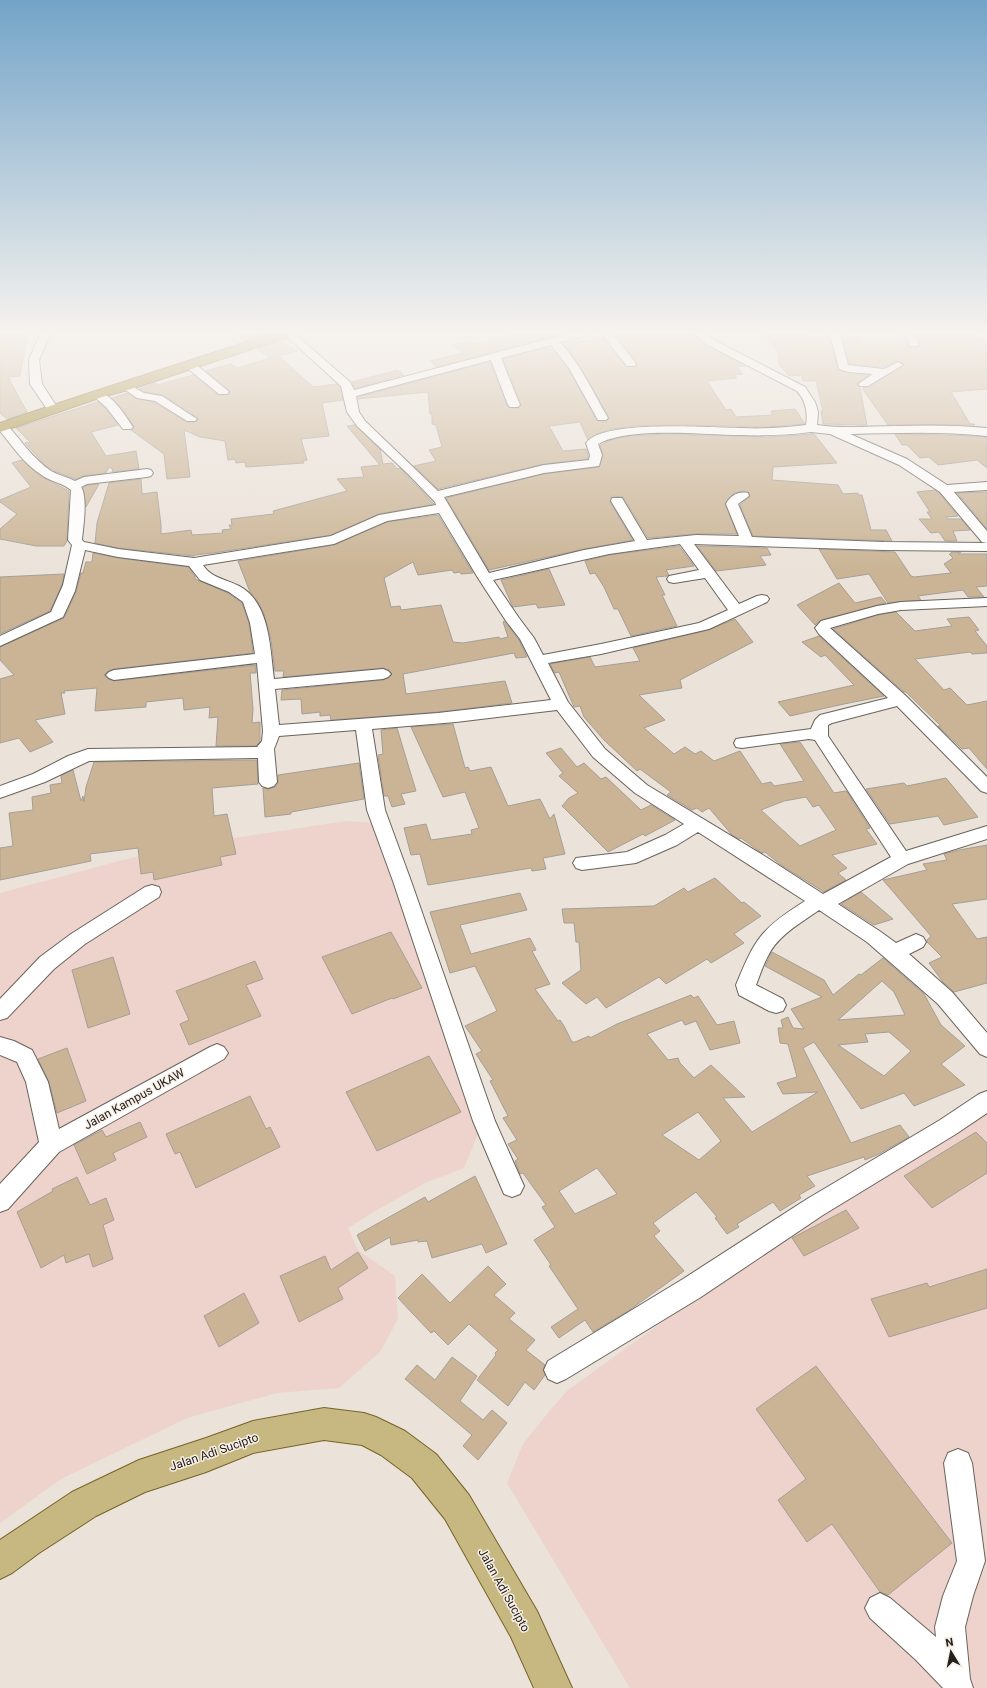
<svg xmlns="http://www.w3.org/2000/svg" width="987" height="1688" font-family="Roboto,sans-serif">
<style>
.education{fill:#edd3cc}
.building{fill:#cab495;stroke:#a59f96;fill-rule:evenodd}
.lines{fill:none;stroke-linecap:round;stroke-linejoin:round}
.minor-casing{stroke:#6a635b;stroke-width:2}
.major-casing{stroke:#756429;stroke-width:2}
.highway-casing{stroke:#756429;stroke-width:2}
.minor{fill:#fff;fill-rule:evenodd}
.major{fill:#c7b882;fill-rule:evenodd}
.highway{fill:#a1882f;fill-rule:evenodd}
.labels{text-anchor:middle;stroke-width:3;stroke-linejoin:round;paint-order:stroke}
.near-street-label{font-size:12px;fill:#23201d;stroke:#f8efe6}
</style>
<rect width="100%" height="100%" fill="#ebe2d9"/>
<g class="education">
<path d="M347 821 374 823 484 1120 464 1168 427 1182 382 1207 348 1228 358 1250 395 1276 398 1319 380 1352 339 1388 277 1393 187 1418 61 1479 0 1523V893L123 860 181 846Z"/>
<path d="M987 1111V1688H630L507 1483 523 1444 551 1409 568 1390 739 1267 884 1178Z"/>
</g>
<g class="building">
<path d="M0 334H28L20 376 8 377 27 412 7 419 0 413Z"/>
<path d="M236 334H266L245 341Z"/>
<path d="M520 334H550L553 336 437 367 430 361 463 353 452 345 470 341 475 344Z"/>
<path d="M623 334H693L696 338 697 341H700L705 345 745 366 737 367 743 374 734 375 737 378 707 381 726 410 731 409 736 417 773 415 771 411 795 409 805 424 765 427 684 425 635 426 613 429 596 434 588 440 580 422 549 426 563 451 586 449 588 455V459L544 464 438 489 414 466 436 461 429 450 442 447 436 425 432 424V414H430L428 392 358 399V397L490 362 507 406 510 408H518L521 404 503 359 550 347 568 369 597 421 606 422 609 417 581 368 563 343 604 339 626 367 635 368 637 365 636 361 616 335Z"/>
<path d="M764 334H798L799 336 829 337 839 370 848 374 869 375 857 384 860 388 867 425 823 424 821 411H823L816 381H803L802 375 789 376 780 366 777 350Z"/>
<path d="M916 334H975L977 339H985L987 344V389L951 392 970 424H974L975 425H888L862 388 869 387 904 364 897 361 884 367 849 364 842 337 862 338 863 344H907L910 348H918L920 343Z"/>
<path d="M281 341 297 351 279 356 313 387 337 384 340 387 343 400 322 403 329 436 301 439 307 460 303 461 304 463 246 467 245 462 236 463 235 459 228 460 225 441 200 437 184 430 190 477 167 479 164 454 131 430 134 426 112 398 127 393 137 399 154 402 186 422H195L198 420V418L163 395 144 392 139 389 155 383 158 385 193 375 218 395 227 396 230 391 206 371 231 364 237 368 270 358 257 349Z"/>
<path d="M398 370 404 375 355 388 352 382Z"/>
<path d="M98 402 105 408 118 425 91 432 106 456 136 451 139 469 112 472 113 469 109 467 106 473 84 476 75 479 54 471 45 465 25 443 30 442 16 428Z"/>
<path d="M355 425 380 449 383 464 392 463 397 469 400 468 434 504 379 514 331 535 213 553 195 555 194 556 118 548 95 543 97 523 109 483 141 479 142 494 157 492 161 525V534L191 530 192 535 223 533 222 530 231 529 229 525H232L231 519 274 514 273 511 347 491 337 479 364 477 361 467 380 465 347 426Z"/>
<path d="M814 434 837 463 773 467 772 480 838 485 843 494 858 493V495H862L871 530H886L892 541 753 536 740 505 750 496 749 493 744 491 734 493 725 503 737 534H696L648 538 623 497 612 496 610 502 633 540 584 549 489 570 446 498 544 474 599 467 603 455 600 445 612 440 629 436 668 434 767 437Z"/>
<path d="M895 434 953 435 987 437V468L977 460 938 465 929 457 920 458 907 445H902Z"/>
<path d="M22 460 42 477 69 491 67 541 64 546H36L0 539V529L17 514 0 502V500L31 487 12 463Z"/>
<path d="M99 484 86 507 83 488 87 485Z"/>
<path d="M935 490 939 493 958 516 946 517 947 519H961L970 530 953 531 957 541H945L939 532 931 533 919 519H932L927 512H930L917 492Z"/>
<path d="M987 492V529L957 493Z"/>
<path d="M438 515 473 573 461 574 460 572 454 573 452 570 418 575 413 562 384 578 391 607 400 606 401 610 441 605 453 642 463 643 499 637 500 639 508 637 503 622 504 621 519 640 527 657 516 658 514 653 403 674 406 694 505 681 512 703 438 712 331 720 330 715 320 716V712L302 714 301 699 281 700 282 690 383 680 389 678 392 674 389 670 383 668 283 677 284 671H275L271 640 264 614 258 602 250 592 238 561 334 545 387 522Z"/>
<path d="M679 546 694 566 666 570 669 575 667 576 656 577 665 595H662L677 626 631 636 618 609H614L604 587 595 573 590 574 585 561 609 555Z"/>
<path d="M697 546 767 548 771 555 760 556 766 565 716 571Z"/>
<path d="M819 549 895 552 911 576 914 577 951 573 944 564 953 558 949 554H952L951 552H961L958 554H987V586L976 587 984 597H968L963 590 918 596 921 600 888 603 869 574 837 579Z"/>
<path d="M93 553 118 558 188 567 195 576V579L228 593 242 603 249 623 253 653 114 669 108 671 104 675 108 679 114 681 256 665V673H250L253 709 252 723 260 722V742L256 746H216L218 717 209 718 210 707 184 710 183 698 146 702V707L95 711 97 688 64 691 65 693H61L65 714 35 720 53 742 30 752 19 738 0 743V679L14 675 0 660V647L64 618 76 592 81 573H83L86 562H92Z"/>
<path d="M549 569 565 605 538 608 536 604 513 607 501 580Z"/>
<path d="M64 574 62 585 50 611 0 634V577Z"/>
<path d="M839 583 855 603 881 597 886 603 821 620 815 625 797 605Z"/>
<path d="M896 612 915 631 952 626 947 619 969 617 979 630 975 631 987 646V653L972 654 970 652 915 659 944 690 950 688 967 705 987 701V769L969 748 962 749 938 726H941L906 692H904L833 629 878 615Z"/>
<path d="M735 619 753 642 680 680 682 688 639 695 665 720 644 728 674 754 685 747 695 754 701 751 714 761 740 751 762 784 771 782 774 786 804 781 780 744 800 742 834 793 845 791 847 792 870 828 866 829 877 844 832 855 847 868 838 873 846 880 824 892 781 865 765 852 762 853 741 838 739 839 732 835 709 808 702 812 697 808 692 810 667 795 671 792 640 769 637 771 604 740 584 717 580 706 574 707 559 672 555 673 550 664 590 657 595 667 640 661 633 648 709 630ZM806 797 813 807 819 805 836 830 800 846 761 810 784 801Z"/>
<path d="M819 636 884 696 844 704 790 716 778 702 854 685 825 655 821 657 802 642Z"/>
<path d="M453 724 465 768 468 767 470 771 491 767 508 806 540 799 550 819 554 814 565 854 543 858 546 869 532 871 531 868 428 885 420 854 411 855 404 828 426 824 431 840 472 834 471 830 479 828 465 792 443 797 411 727Z"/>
<path d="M397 728 416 791 401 794 405 804 392 807 388 796H384L378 755 383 754 381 730Z"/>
<path d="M561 748 577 767 584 763 601 779 606 777 641 810 651 805 675 820 645 836 643 834 608 852 562 806 569 798 578 793 559 776 563 773 546 753Z"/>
<path d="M257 760 258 784 212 788 214 816 227 814 236 854 220 857 222 865 154 880 153 872 141 874 138 848 90 854 91 861 0 880V848L13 846 9 813 33 810 32 797 51 793 50 785 62 783 61 776 73 770 81 801 83 796 84 802 86 787 94 762Z"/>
<path d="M359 763 364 799 291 812V814L265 817 263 788 268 789 275 787 278 782V775Z"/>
<path d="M946 778 978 817 944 825 938 816 890 824 866 789 904 783 907 786Z"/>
<path d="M987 845V899L952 904 977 939 987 937V983L954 992 943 982 929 963 942 957 927 942V940L931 936 883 880 927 870 923 864 947 860 944 854 959 850Z"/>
<path d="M715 878 742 903 744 902 761 916 734 934 744 943 711 963 707 959 666 984 659 977 606 1008 597 997 586 1004 562 983 581 970 579 942H576L574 923H564L562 909 654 906 684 888 688 892Z"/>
<path d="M861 892 893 919 874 925 841 904Z"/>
<path d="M520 893 527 910 460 925 471 954 530 938 536 950 532 951 550 984 535 989 558 1021 560 1020 564 1026 572 1042H575L589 1036 590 1038 617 1024 691 995 694 998 698 996 717 1025 734 1021 740 1043 710 1050 696 1021 685 1025 682 1020 647 1034 668 1060 678 1058 680 1063 694 1078 711 1065 745 1097 723 1098 752 1132 818 1092 783 1094 777 1083 797 1077 788 1044 780 1043 778 1028H783L781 1020 788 1017 793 1028 804 1029 791 1009 822 997 765 966 772 952 824 980 833 995 859 974 861 975 883 958 924 994 941 1025 965 1046 941 1064 965 1085 914 1106 904 1093 861 1109 814 1042 803 1048 851 1143 900 1125 909 1137 879 1154 865 1160 864 1157 807 1176 815 1186 799 1195 801 1198 780 1211 773 1202 737 1224 739 1227 727 1234 715 1218 717 1217 696 1192 653 1223 660 1231 654 1236 684 1271 628 1311 593 1332 585 1320 559 1338 551 1327 578 1309 549 1266 551 1265 534 1240 555 1227 542 1207 546 1205 523 1173 520 1174 515 1161 518 1159 508 1144 517 1140 503 1118 508 1116 490 1081 493 1080 476 1054 482 1051 465 1026 497 1011 475 966 450 973 430 912ZM882 981 894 992 905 1015 838 1020ZM889 1032 911 1051 884 1076 838 1045 868 1042 865 1034ZM698 1112 721 1141 699 1160 662 1135ZM597 1168 617 1194 575 1214 559 1191Z"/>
<path d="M391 932 422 988 393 999 392 998 352 1014 322 957Z"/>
<path d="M113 957 130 1014 88 1028 72 970Z"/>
<path d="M255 961 263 979 246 985 261 1016 189 1045 180 1024 189 1020 176 991Z"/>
<path d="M67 1048 86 1101 57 1113 49 1082 38 1059Z"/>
<path d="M429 1056 461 1112 377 1151 346 1092Z"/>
<path d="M250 1096 266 1129 270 1127 280 1147 196 1188 180 1152 175 1154 166 1134Z"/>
<path d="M140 1122 147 1137 113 1153 116 1160 87 1174 74 1145 102 1130 106 1137Z"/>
<path d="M976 1132 987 1143V1173L932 1208 904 1176Z"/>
<path d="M475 1176 507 1244 486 1253 482 1244 432 1258 427 1241 418 1242V1240L391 1245 390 1237 365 1251 357 1235 425 1197 428 1202Z"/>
<path d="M77 1177 90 1205 106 1198 114 1220 103 1225 113 1259 93 1267 89 1254 66 1263 64 1255 41 1268 17 1212 53 1191 52 1189Z"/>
<path d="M846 1210 859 1228 804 1256 792 1238Z"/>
<path d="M358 1252 368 1268 338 1288 343 1299 299 1322 280 1276 325 1256 331 1270Z"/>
<path d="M488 1266 506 1284 494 1295 515 1313 509 1319 535 1340 526 1350 545 1365 543 1369 545 1375 534 1390 525 1382 508 1406 477 1380 496 1355 495 1353 498 1350 469 1324 448 1345 434 1331 431 1333 398 1298 422 1274 450 1303Z"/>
<path d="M987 1269V1308L889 1337 871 1299 927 1283 929 1287Z"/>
<path d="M244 1293 259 1323 219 1347 204 1316Z"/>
<path d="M452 1357 477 1376 460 1401 483 1420 492 1410 507 1423 478 1460 463 1446 472 1435 405 1379 417 1365 435 1380Z"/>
<path d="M816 1366 952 1543 888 1595 880 1592 832 1524 807 1542 778 1500 806 1479 756 1409Z"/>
</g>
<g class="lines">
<g class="minor-casing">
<g id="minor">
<path d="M40 334H50L39 360 42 384 59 410 57 412H49L30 384 29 360Z"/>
<path d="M284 334H295L350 382 354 390 567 334H585L584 336 560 342C580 364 593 392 608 418L606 420H598L569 368 551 345 501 358 520 405 518 407H510L508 405 491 360 356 396 359 412 365 421 438 491 544 465 589 460 590 455 586 443C603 419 712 428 741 428 763 429 784 428 806 425 808 413 806 401 797 391L706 344 694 334H706L714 340 805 387 815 402 818 412 817 425C844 429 871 426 897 426 927 425 958 425 987 428V436C942 431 896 433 850 434L907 459 947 485 987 482V490L954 492 987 531V551L884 550 694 544 739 604 757 596 762 595 767 596 769 599 767 602 709 629 601 654 548 663 568 702 605 749 647 785 766 857 823 894 891 857 815 740 809 739 742 748 736 747 734 743 736 739 742 738 811 729 815 720 820 715 888 698 819 634 815 628 821 621 877 606 901 602 987 598V606L901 610 878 614 830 628 906 696 987 777V793L981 791 897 706 832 723 828 725V736L906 851 987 826V839L908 864 838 904 881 932 896 943 916 934 923 937 926 942 923 947 909 954 952 992 987 1033V1057L980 1054 938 1004 867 942 819 910C801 923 778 935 768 956 763 965 760 975 756 985L783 999 786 1005 783 1011 776 1013 769 1011 739 995 736 985C755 938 762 928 805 901L698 832 677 845 636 863 582 870 576 868 573 863 576 858 627 852 665 835 684 824 635 793 593 757 557 710 456 722 372 729 385 810 411 881 495 1121 524 1186 520 1194 512 1197 504 1194 473 1121 393 881 367 810 356 730 279 736 274 749 277 782 274 786 268 788 262 786 259 782 258 758 89 761 45 782 0 798V786L33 774 68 756 88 749 257 747 262 741 263 731 257 663 114 680 109 678 106 675 109 672 114 670 255 654 250 623 243 602 229 592 200 580 189 566 118 557 85 550 75 591 63 617 0 646V636L51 612 63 585 72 545 68 540 71 490C63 483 52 482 43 476 25 465 13 447 0 431V424L7 425C21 440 33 459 51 471 58 475 67 477 75 481L84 477 147 469 151 470 153 473 151 476 147 477 87 484 81 487C88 497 83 528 82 540L84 542 118 549 194 558 331 536 379 515 436 505 435 502 408 474 357 426 347 412 341 386ZM811 432 830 434 899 465 940 492 982 542 987 543 884 542 752 537 738 504 749 496 748 493C738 491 730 496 726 504L739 536 696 535 647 540 622 498H612L611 501 635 541 584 550 489 573 444 497 544 473 599 466 602 455 598 444C630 426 704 435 741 435 764 436 788 435 811 432ZM439 513 478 578 506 621 520 639 551 700 438 713 279 725 275 689 383 679 388 677 391 674 388 671 383 669 274 679C270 648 270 602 239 586 226 579 211 578 203 565L334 544 387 521ZM680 544 699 570 669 576 667 579 669 582 674 583 705 578 728 610 699 623 601 644 543 655 534 638 519 618 493 580 609 554Z"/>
<path d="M602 334H613L635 362 636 364 635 366H627Z"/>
<path d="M830 334H840L848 365 884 369 898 362 903 365 868 386H860L858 384 873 374 848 372 839 369Z"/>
<path d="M904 334H914L919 344 918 346H910Z"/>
<path d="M190 362 194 363 227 390 229 392 227 394H219L186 367 185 365Z"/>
<path d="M126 383 144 393 162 396 197 419 195 421H187L155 401 137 398 120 386Z"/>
<path d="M97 391C112 394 125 415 133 427L131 429H123L106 407 91 394 93 392Z"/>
<path d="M152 885 159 887 161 892 159 897 85 944 54 969 7 1018 0 1020V999L40 957 71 934 145 887Z"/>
<path d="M0 1037 14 1041 32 1050 48 1082 59 1129 210 1047 217 1044 224 1047 228 1053 224 1059 59 1152 8 1209 0 1212V1184L39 1142 26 1082 17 1062 0 1055Z"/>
<path d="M987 1091V1113L956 1134 823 1215 701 1297 566 1379 557 1383 548 1379 544 1370 548 1361 683 1279 807 1199 940 1120 979 1094Z"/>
<path d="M958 1449 968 1453 972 1463 985 1561 973 1596 965 1627 970 1679 973 1688H943L916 1660 870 1618 865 1608 870 1598 880 1593 890 1598 936 1637 935 1627 943 1596 957 1561 944 1463 948 1453Z"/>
</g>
</g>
<g class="major-casing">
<path id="major" d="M324 1408 364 1413 376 1417 405 1431 436 1454 469 1495 537 1611 572 1688H534L511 1637 445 1519 412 1478 381 1455 362 1445 324 1440 253 1453 206 1472 145 1492 96 1516 39 1553 12 1573 0 1579V1540L72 1492 139 1460 206 1438 253 1421Z"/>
</g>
<g class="highway-casing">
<path id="highway" d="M271 334H290L288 337 131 389 102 397 0 432V423C90 392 180 364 271 334Z"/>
</g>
<use href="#minor" class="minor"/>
<use href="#major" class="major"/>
<use href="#highway" class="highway"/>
</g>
<linearGradient id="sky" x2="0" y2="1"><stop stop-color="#73a4c8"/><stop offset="0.58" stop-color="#f6f2ee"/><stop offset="1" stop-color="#f6f2ee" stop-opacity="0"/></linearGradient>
<rect width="987" height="571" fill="url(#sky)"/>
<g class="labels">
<g class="near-street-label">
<text transform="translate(134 1099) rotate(-29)" y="4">Jalan Kampus UKAW</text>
<text transform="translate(214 1452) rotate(-19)" y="4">Jalan Adi Sucipto</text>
<text transform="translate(504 1590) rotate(61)" y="4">Jalan Adi Sucipto</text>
</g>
</g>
<g transform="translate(951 1652) rotate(350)" stroke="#f8efe6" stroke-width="3" paint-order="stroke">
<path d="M0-3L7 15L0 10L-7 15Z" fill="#23201d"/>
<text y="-6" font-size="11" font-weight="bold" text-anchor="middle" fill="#23201d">N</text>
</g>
</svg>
